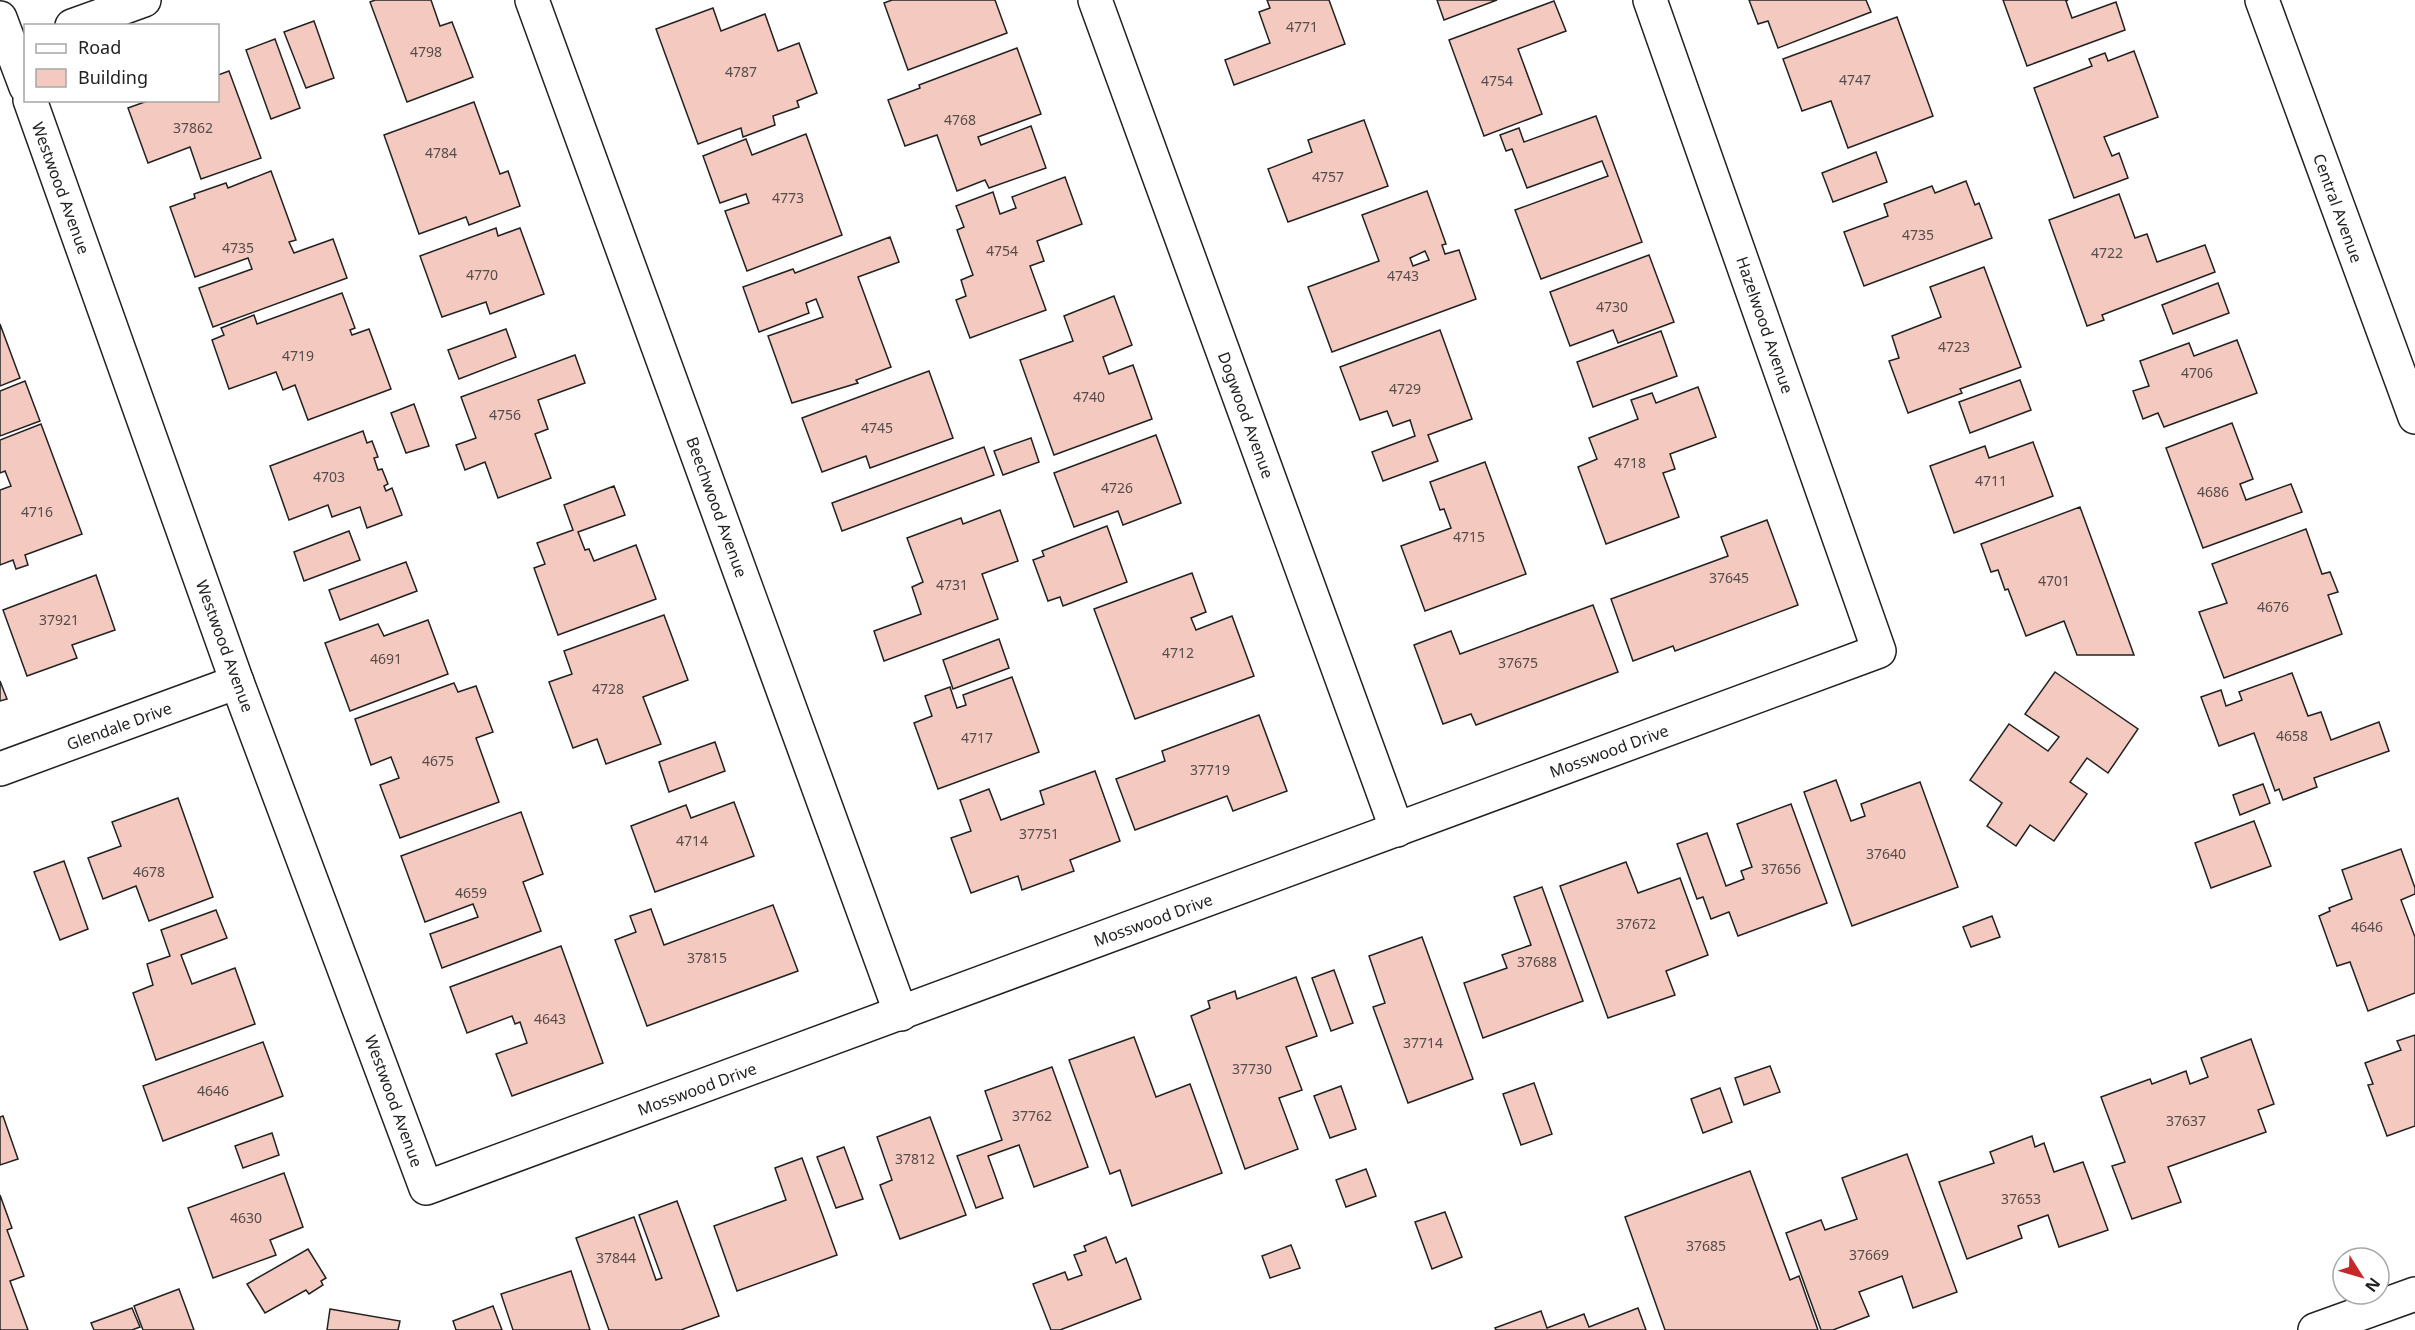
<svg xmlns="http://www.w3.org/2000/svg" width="2415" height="1330" font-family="'Noto Sans',sans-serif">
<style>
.building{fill:#f3c9c0;stroke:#222;stroke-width:1.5;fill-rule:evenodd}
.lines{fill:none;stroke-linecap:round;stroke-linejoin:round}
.street-casing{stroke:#222;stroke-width:36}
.secondary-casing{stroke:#222;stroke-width:36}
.street{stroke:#fff;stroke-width:33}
.secondary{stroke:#fff;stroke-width:33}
.labels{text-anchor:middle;stroke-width:4.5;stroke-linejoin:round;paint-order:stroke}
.number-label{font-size:14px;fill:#564c4a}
.street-label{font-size:16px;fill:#222;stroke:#fff}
</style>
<rect width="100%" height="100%" fill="#fff"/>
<g class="building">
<path d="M375 0H431L440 26 452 22 473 77 407 102 370 2Z"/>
<path d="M892 0H995L1007 33 908 70 884 3Z"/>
<path d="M1267 0H1329L1345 44 1234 85 1225 60 1270 43 1259 12 1270 8Z"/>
<path d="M1437 0H1497L1444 20Z"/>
<path d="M1749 0H1866L1871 12 1778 48 1768 21 1758 24Z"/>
<path d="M2003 0H2068L2066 1 2072 18 2116 2 2125 30 2027 66Z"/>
<path d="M1554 1 1566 31 1518 49 1542 114 1484 136 1449 40Z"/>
<path d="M713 8 721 31 765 14 778 51 799 43 817 93 797 101 799 107 773 116 775 125 743 137 741 128 698 144 656 29Z"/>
<path d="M1897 17 1933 116 1848 148 1831 101 1802 111 1783 59Z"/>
<path d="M314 21 334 78 306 88 284 32Z"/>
<path d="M275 39 300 108 271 119 246 50Z"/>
<path d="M1017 48 1041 114 978 137 981 145 1031 126 1046 168 989 188 985 180 957 191 937 135 905 146 888 100 920 88 919 85Z"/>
<path d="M2134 51 2158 117 2104 137 2112 156 2119 153 2128 178 2074 198 2034 88 2092 66 2089 59 2105 53 2108 61Z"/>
<path d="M229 71 261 158 201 179 190 147 148 163 128 108 150 100H218V75Z"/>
<path d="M474 102 500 174 508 171 520 206 469 225 466 217 419 234 384 135Z"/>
<path d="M1596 116 1642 242 1541 279 1515 210 1608 176 1602 161 1527 188 1512 149 1506 151 1500 135 1519 128 1524 142Z"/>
<path d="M1364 120 1388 186 1288 222 1268 169 1312 152 1308 140Z"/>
<path d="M806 134 842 235 747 271 725 211 749 203 746 194 720 203 703 156 746 139 752 155Z"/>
<path d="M1876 152 1887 182 1833 202 1822 173Z"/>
<path d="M271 171 296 240 289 242 294 253 333 239 347 278 213 327 199 288 252 269 248 258 195 277 170 207 195 198 194 194 226 183 228 188Z"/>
<path d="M1065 177 1082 224 1037 241 1044 261 1030 266 1046 310 970 338 956 300 966 296 961 280 973 275 957 230 964 227 956 206 993 192 1000 214 1016 208 1012 197Z"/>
<path d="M1966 181 1975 205 1979 203 1992 238 1864 286 1844 232 1888 216 1884 204 1932 186 1935 193Z"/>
<path d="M1427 191 1446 244 1442 245 1445 254 1459 250 1476 299 1332 352 1308 287 1379 261 1362 215ZM1425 251 1429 260 1413 266 1410 258Z"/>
<path d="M2119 194 2135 238 2147 234 2157 262 2205 245 2215 272 2102 315 2104 320 2087 326 2049 220Z"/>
<path d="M496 228 498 236 520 228 544 294 490 314 486 302 442 317 420 256Z"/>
<path d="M890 237 899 262 858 277 891 367 856 380 858 383 792 403 768 336 823 317 816 299 806 303 809 313 759 332 743 287 793 269 795 273Z"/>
<path d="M1649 255 1674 322 1618 343 1613 330 1570 346 1550 292Z"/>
<path d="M1984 267 2021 367 1960 389 1962 393 1908 413 1889 361 1899 358 1892 336 1941 317 1930 287Z"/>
<path d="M2218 283 2229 313 2173 334 2162 305Z"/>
<path d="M342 293 355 328 350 330 352 335 369 329 391 389 308 420 295 385 283 390 276 372 229 389 212 340 224 335 221 328 254 315 257 324Z"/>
<path d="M1114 296 1132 345 1103 357 1109 374 1133 365 1152 419 1054 455 1020 360 1073 341 1064 316Z"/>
<path d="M0 324 20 378 0 386Z"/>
<path d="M506 329 516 357 459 379 448 350Z"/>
<path d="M1440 330 1472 419 1428 435 1438 461 1383 481 1372 452 1415 436 1410 420 1393 426 1387 411 1360 420 1340 367Z"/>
<path d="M1661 331 1677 376 1593 407 1577 362Z"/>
<path d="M2237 340 2257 393 2164 427 2158 413 2143 419 2133 391 2149 386 2140 361 2189 343 2194 356Z"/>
<path d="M575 355 585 383 538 400 548 429 535 434 551 478 498 498 485 462 465 470 456 445 476 438 461 397Z"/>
<path d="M929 371 953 438 870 468 866 456 822 472 802 418Z"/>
<path d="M2020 380 2031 410 1970 433 1959 402Z"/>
<path d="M25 381 40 421 0 436V391Z"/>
<path d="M1698 387 1716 437 1670 454 1675 469 1663 473 1679 517 1606 544 1578 467 1597 459 1589 438 1638 419 1631 400 1652 393 1656 403Z"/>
<path d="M414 404 429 446 406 453 391 413Z"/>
<path d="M2232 423 2253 479 2240 484 2246 500 2291 484 2302 512 2203 548 2166 448Z"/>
<path d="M41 424 82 534 25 555 28 565 16 569 13 560 0 565V490L11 486 5 471 0 473V440Z"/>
<path d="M363 431 367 443 372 441 378 457 374 458 378 470 382 469 388 484 384 486 386 491 392 488 402 515 367 528 360 507 332 517 328 505 289 520 270 466Z"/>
<path d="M1156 435 1181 503 1123 525 1118 511 1074 527 1054 473Z"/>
<path d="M1031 438 1039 462 1003 475 994 451Z"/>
<path d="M2033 442 2053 496 1954 533 1930 466 1985 446 1989 458Z"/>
<path d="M984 447 994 475 842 531 832 503Z"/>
<path d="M1485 462 1526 574 1425 611 1401 546 1451 528 1444 509 1440 510 1430 482Z"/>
<path d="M614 486 625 515 578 532 585 550 589 549 594 561 636 545 656 599 558 635 534 568 545 564 537 543 573 530 564 505Z"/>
<path d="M2080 507 2134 655H2077L2064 621 2026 636 2008 589 2005 590 1998 570 1991 572 1981 544Z"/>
<path d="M1000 510 1018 561 982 574 998 619 884 661 874 631 921 614 912 587 923 582 907 538 961 518 963 524Z"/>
<path d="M1767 520 1798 605 1675 651 1673 646 1633 661 1611 599 1728 556 1721 537Z"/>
<path d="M1107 526 1127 582 1063 606 1060 597 1048 601 1033 560 1044 556 1042 551Z"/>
<path d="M2306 529 2322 574 2330 572 2338 592 2328 595 2342 634 2224 678 2199 612 2227 603 2212 564Z"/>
<path d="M349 531 360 560 304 581 294 552Z"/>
<path d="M406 562 417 591 340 620 329 590Z"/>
<path d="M1192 573 1206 612 1191 618 1196 630 1232 616 1254 676 1135 719 1094 609Z"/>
<path d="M96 575 115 630 72 645 77 658 27 676 3 610Z"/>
<path d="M1593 605 1618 672 1476 725 1471 714 1443 724 1414 645 1451 631 1460 654Z"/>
<path d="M664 615 688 680 643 697 661 744 606 764 597 739 573 748 549 682 572 674 564 651Z"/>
<path d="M428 620 448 674 350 711 325 643 378 624 384 636Z"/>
<path d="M999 639 1009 668 953 689 943 660Z"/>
<path d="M2055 672 2138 729 2108 773 2087 758 2070 782 2087 794 2054 841 2030 825 2016 846 1987 826 2002 803 1970 780 2009 724 2048 751 2059 737 2025 714Z"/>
<path d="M2292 673 2308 716 2321 712 2331 740 2379 722 2389 751 2314 778 2317 787 2283 800 2279 789 2275 791 2254 733 2219 746 2201 697 2221 690 2226 706 2242 700 2239 692Z"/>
<path d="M1012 677 1039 752 938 789 914 723 932 716 925 696 950 687 957 708 966 705 963 695Z"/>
<path d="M0 681 7 699 0 701Z"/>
<path d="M454 683 458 692 476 686 493 732 476 738 499 802 400 838 380 785 399 778 391 757 371 765 355 719Z"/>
<path d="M1259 715 1287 791 1233 811 1227 796 1135 830 1116 779 1165 761 1162 751Z"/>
<path d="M715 742 725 771 669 792 659 762Z"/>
<path d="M1095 771 1120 841 1070 860 1074 871 1022 890 1018 876 971 893 951 838 971 831 960 800 989 789 1001 820 1044 804 1040 791Z"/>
<path d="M1836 780 1851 821 1865 816 1861 804 1920 782 1958 887 1852 926 1804 792Z"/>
<path d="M2263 784 2270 803 2240 815 2233 795Z"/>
<path d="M178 798 213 897 149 921 136 886 103 899 88 858 121 846 112 822Z"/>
<path d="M734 802 754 856 655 892 631 826 686 805 691 818Z"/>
<path d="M1791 804 1827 903 1738 936 1729 912 1711 919 1703 897 1697 899 1677 844 1707 833 1726 886 1744 879 1741 871 1752 867 1737 824Z"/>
<path d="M521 812 543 874 523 882 541 931 442 968 430 934 478 917 473 904 425 922 401 856Z"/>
<path d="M2254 821 2271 866 2211 888 2195 843Z"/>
<path d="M2401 849 2415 888V894L2401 900 2415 937V993L2368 1011 2350 962 2337 966 2319 916 2330 911 2329 908 2352 899 2342 870Z"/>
<path d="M64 861 88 929 60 940 34 872Z"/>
<path d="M1626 862 1638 893 1680 878 1708 955 1666 971 1675 995 1608 1018 1560 886Z"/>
<path d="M1542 887 1583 1001 1483 1038 1464 983 1507 968 1502 955 1531 945 1514 897Z"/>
<path d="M773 905 798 971 647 1026 615 940 636 932 630 916 651 909 664 945Z"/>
<path d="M216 910 227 938 181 955 192 984 235 968 255 1024 156 1060 133 993 153 985 147 964 170 956 161 930Z"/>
<path d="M1992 916 2000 937 1971 947 1963 927Z"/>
<path d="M1422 937 1473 1079 1408 1103 1373 1007 1385 1003 1369 956Z"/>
<path d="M561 946 603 1063 512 1096 496 1054 527 1043 520 1022 515 1024 512 1016 467 1033 450 987Z"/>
<path d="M1334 970 1353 1023 1331 1031 1312 978Z"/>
<path d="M1296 977 1317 1036 1286 1047 1302 1090 1279 1098 1298 1149 1245 1169 1191 1016 1210 1008 1208 1001 1235 991 1237 999Z"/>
<path d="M2415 1035V1126L2387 1136 2368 1085 2373 1084 2365 1063 2401 1050 2397 1041Z"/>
<path d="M1134 1037 1156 1097 1190 1084 1222 1173 1132 1206 1120 1170 1110 1174 1069 1060Z"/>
<path d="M2251 1039 2274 1104 2258 1110 2266 1132 2168 1167 2181 1202 2132 1219 2112 1166 2125 1162 2101 1097 2150 1079 2152 1084 2186 1071 2190 1084 2208 1077 2201 1058Z"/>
<path d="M263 1042 283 1096 163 1141 143 1086Z"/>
<path d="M1770 1066 1780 1092 1744 1105 1735 1078Z"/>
<path d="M1052 1067 1088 1167 1034 1187 1019 1145 988 1156 1003 1198 976 1208 957 1156 1002 1140 985 1091Z"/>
<path d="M1534 1083 1552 1134 1521 1145 1503 1094Z"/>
<path d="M1341 1086 1356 1129 1330 1138 1314 1096Z"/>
<path d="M1720 1088 1732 1122 1703 1133 1691 1099Z"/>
<path d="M3 1116 18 1159 0 1165V1117Z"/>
<path d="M930 1117 966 1215 900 1239 880 1185 892 1180 877 1137Z"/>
<path d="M272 1133 279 1155 243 1168 235 1146Z"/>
<path d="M2032 1136 2035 1147 2044 1143 2054 1172 2083 1162 2108 1230 2059 1247 2048 1215 2018 1226 2022 1238 1967 1259 1939 1182 1994 1163 1990 1152Z"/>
<path d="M844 1147 863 1199 836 1208 817 1157Z"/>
<path d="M1907 1154 1957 1292 1913 1308 1902 1276 1859 1292 1869 1316 1833 1330H1821L1786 1233 1821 1220 1825 1230 1857 1219 1842 1178Z"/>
<path d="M802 1158 837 1255 737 1291 714 1226 786 1200 775 1168Z"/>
<path d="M1366 1169 1376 1196 1346 1207 1336 1180Z"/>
<path d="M1750 1171 1790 1280 1799 1276 1818 1330H1665L1625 1217Z"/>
<path d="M284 1173 303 1227 270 1240 276 1255 213 1278 188 1208Z"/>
<path d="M0 1195 12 1228 7 1230 24 1276 10 1281 28 1330H0Z"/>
<path d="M677 1201 719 1316 681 1330H609L576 1238 634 1217 656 1280 662 1278 639 1215Z"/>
<path d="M1445 1212 1462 1257 1432 1269 1415 1222Z"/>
<path d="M1106 1237 1116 1263 1126 1258 1141 1299 1060 1330H1051L1033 1284 1065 1272 1068 1280 1082 1275 1074 1255 1086 1251 1084 1246Z"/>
<path d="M1291 1245 1300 1268 1270 1278 1262 1256Z"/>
<path d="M308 1249 326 1278 321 1281 323 1285 309 1294 306 1290 265 1313 247 1284Z"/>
<path d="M571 1271 590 1330H513L501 1294Z"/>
<path d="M179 1289 194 1330H143L134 1306Z"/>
<path d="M493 1306 502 1330H456L453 1321Z"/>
<path d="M132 1308 140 1327 132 1330H94L91 1323Z"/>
<path d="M1638 1308 1646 1330H1496L1495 1328 1541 1311 1547 1328 1584 1314 1589 1327Z"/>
<path d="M330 1309 400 1321 398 1330H327Z"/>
</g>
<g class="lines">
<g class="street-casing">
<g id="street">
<path d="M532 0 901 1014"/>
<path d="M1095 0 1397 830"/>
<path d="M0 18 26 87"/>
<path d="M72 26 144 0"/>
<path d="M30 100 237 682 426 1188 1879 651 1650 0"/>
<path d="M0 769 237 682"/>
<path d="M2315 1330 2415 1294"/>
</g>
</g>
<g class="secondary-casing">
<path id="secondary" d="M2262 0 2415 417"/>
</g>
<use href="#street" class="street"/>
<use href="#secondary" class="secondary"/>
</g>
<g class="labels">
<g class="number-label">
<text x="1302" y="32">4771</text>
<text x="426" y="57">4798</text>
<text x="741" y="77">4787</text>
<text x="1855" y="85">4747</text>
<text x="1497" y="86">4754</text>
<text x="960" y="125">4768</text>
<text x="193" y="133">37862</text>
<text x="441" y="158">4784</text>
<text x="1328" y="182">4757</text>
<text x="788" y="203">4773</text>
<text x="1918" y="240">4735</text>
<text x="238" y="253">4735</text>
<text x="1002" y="256">4754</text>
<text x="2107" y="258">4722</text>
<text x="482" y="280">4770</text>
<text x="1403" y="281">4743</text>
<text x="1612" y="312">4730</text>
<text x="1954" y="352">4723</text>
<text x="298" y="361">4719</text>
<text x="2197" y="378">4706</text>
<text x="1405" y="394">4729</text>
<text x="1089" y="402">4740</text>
<text x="505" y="420">4756</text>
<text x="877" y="433">4745</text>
<text x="1630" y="468">4718</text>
<text x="329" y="482">4703</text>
<text x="1991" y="486">4711</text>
<text x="1117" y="493">4726</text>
<text x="2213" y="497">4686</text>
<text x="37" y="517">4716</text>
<text x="1469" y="542">4715</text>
<text x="1729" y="583">37645</text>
<text x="2054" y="586">4701</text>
<text x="952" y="590">4731</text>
<text x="2273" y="612">4676</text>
<text x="59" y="625">37921</text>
<text x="1178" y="658">4712</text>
<text x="386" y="664">4691</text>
<text x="1518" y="668">37675</text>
<text x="608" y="694">4728</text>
<text x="2292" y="741">4658</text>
<text x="977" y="743">4717</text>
<text x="438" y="766">4675</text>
<text x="1210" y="775">37719</text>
<text x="1039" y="839">37751</text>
<text x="692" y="846">4714</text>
<text x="1886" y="859">37640</text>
<text x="1781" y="874">37656</text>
<text x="149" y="877">4678</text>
<text x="471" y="898">4659</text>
<text x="1636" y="929">37672</text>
<text x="2367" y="932">4646</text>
<text x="707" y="963">37815</text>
<text x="1537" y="967">37688</text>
<text x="550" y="1024">4643</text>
<text x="1423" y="1048">37714</text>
<text x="1252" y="1074">37730</text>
<text x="213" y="1096">4646</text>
<text x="1032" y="1121">37762</text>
<text x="2186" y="1126">37637</text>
<text x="915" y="1164">37812</text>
<text x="2021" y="1204">37653</text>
<text x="246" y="1223">4630</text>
<text x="1706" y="1251">37685</text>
<text x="1869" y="1260">37669</text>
<text x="616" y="1263">37844</text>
</g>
<g class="street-label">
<text transform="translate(61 188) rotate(70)" y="6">Westwood Avenue</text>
<text transform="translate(2338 208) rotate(70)" y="6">Central Avenue</text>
<text transform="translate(1765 325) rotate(71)" y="6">Hazelwood Avenue</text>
<text transform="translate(1246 415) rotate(70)" y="6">Dogwood Avenue</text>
<text transform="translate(717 507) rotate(70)" y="6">Beechwood Avenue</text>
<text transform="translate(225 646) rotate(70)" y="6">Westwood Avenue</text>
<text transform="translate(119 726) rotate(-20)" y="6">Glendale Drive</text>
<text transform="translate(1609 751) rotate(-20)" y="6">Mosswood Drive</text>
<text transform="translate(1153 920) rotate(-20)" y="6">Mosswood Drive</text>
<text transform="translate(697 1089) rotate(-20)" y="6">Mosswood Drive</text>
<text transform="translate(394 1101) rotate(70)" y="6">Westwood Avenue</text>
</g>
</g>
<rect x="24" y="24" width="195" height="78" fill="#ffffff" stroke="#a7a7a7" stroke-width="1.5"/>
<rect x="36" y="44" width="30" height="9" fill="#ffffff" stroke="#a7a7a7" stroke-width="1.5"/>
<text x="78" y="54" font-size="18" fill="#222222">Road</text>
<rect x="36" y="69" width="30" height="18" fill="#f3c9c0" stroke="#a7a7a7" stroke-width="1.5"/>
<text x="78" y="84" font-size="18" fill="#222222">Building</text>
<g transform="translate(2361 1276) rotate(127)"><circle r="28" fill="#ffffff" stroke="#a7a7a7" stroke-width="1.5"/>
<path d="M0-4.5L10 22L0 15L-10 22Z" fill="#c62828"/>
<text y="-9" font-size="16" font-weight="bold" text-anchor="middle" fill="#222222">N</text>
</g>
</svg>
